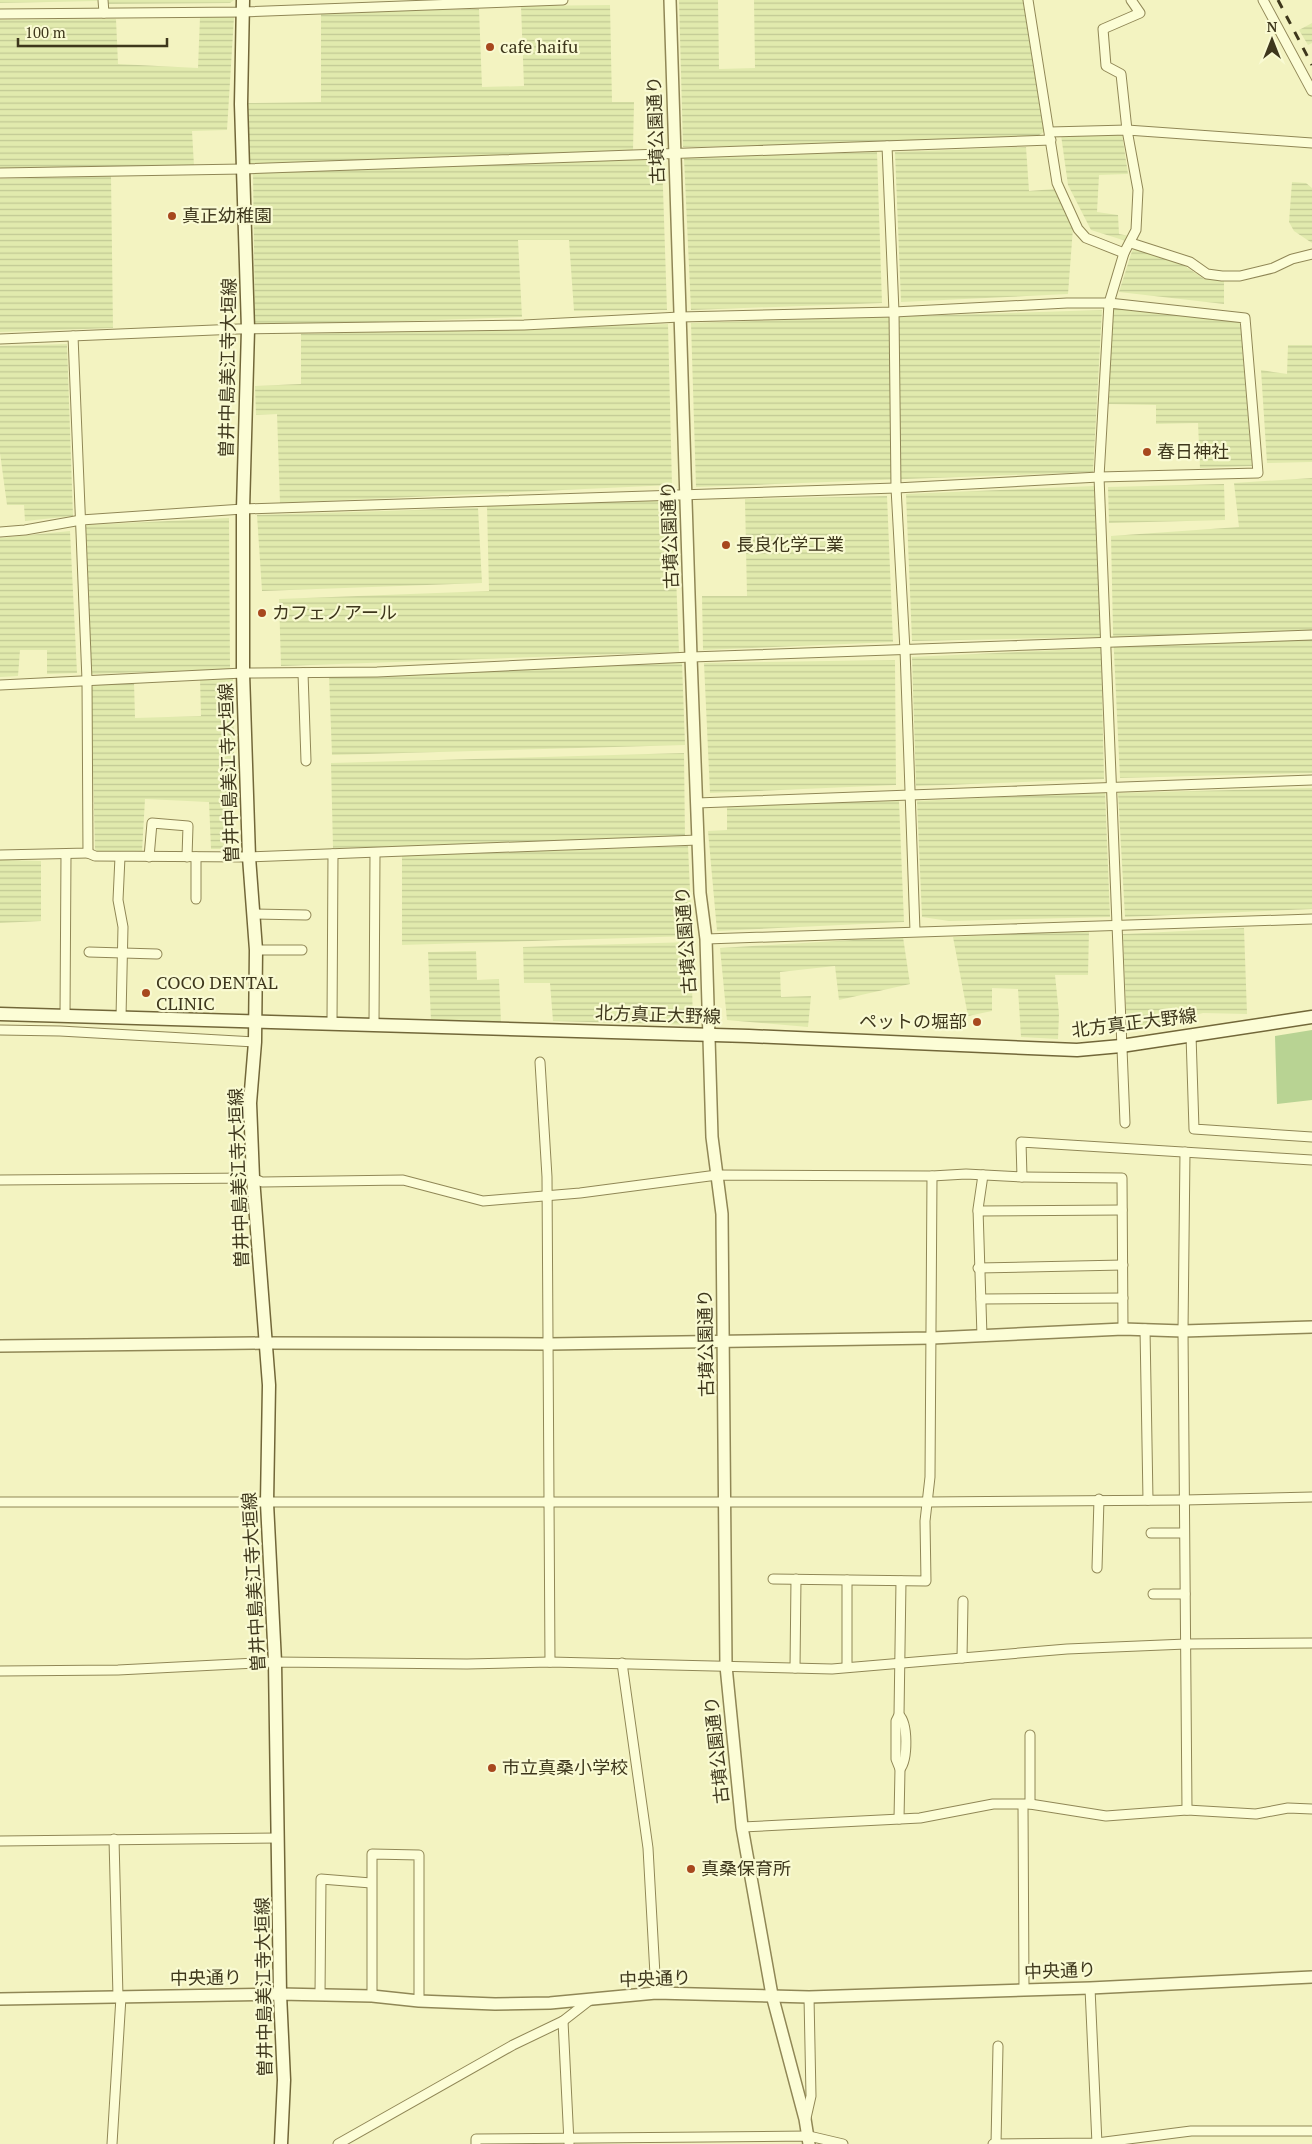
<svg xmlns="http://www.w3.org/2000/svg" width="1312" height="2144" font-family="'PT Serif','Noto Sans JP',serif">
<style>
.farmland{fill:url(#farmland-rules)}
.park{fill:#b8d393}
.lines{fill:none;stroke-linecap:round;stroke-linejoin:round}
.minor-casing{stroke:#908756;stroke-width:11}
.tertiary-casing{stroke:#908756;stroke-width:14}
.secondary-casing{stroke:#726739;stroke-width:15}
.minor{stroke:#fcfdd6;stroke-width:9}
.tertiary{stroke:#fcfdd6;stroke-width:11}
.secondary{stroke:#fcfdd6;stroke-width:12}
.rail{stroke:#3e371c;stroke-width:3;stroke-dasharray:9 9;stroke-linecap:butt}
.poi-dot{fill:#a7481e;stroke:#f9fad2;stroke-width:2}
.labels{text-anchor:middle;stroke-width:4.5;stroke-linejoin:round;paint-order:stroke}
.poi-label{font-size:18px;fill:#3e371c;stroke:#f9fad2;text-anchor:start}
.street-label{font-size:18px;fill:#3e371c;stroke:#f9fad2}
</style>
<defs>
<pattern id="farmland-rules" width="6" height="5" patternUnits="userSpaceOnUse" patternTransform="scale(1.25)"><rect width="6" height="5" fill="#e1eaad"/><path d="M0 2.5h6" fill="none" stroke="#c2c994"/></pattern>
</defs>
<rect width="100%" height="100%" fill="#f3f3c1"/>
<g class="farmland">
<path d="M0 0H97V1L0 3Z"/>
<path d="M108 0H234L230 3 108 4Z"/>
<path d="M679 0H718L719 69 755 68 754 0H1025L1047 130 1036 137 882 143 683 147Z"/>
<path d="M610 5 612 102H634L633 151 249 164 248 103 321 102V13L479 9 482 87 524 86 521 6Z"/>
<path d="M200 17H234L227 130 192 131 194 166 0 169V20L116 19 118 64 198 68Z"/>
<path d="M1312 23V43L1308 45 1299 30Z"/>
<path d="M1122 134 1128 174 1099 175 1097 212 1118 215 1119 234 1129 236 1126 241 1091 230 1068 185 1061 135Z"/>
<path d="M1026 147 1029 191 1054 189 1073 228 1068 294 901 302 895 152Z"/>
<path d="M877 152 882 303 691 310 684 158Z"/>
<path d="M662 158 667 310 574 311 569 240H518L522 317 255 326 253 173Z"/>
<path d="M111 176 113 328 0 332V179Z"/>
<path d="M1292 182 1306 183 1312 188V243L1294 231 1289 222Z"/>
<path d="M1136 248 1182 264 1204 279H1224V304L1119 292 1132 251Z"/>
<path d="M1116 307 1240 321 1252 466 1200 468 1198 423 1156 424V405L1107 404 1113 310Z"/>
<path d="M1102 310 1093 472 696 487 691 323Z"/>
<path d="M668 324 672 485 280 503 277 414 256 415 255 386 301 384V334Z"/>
<path d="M67 344 73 516 25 521 24 505H7L0 453V346Z"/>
<path d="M1288 345H1312V462L1267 463 1261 370 1287 374Z"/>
<path d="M1312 478V773L1120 778 1113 632 1111 536 1239 527 1234 483Z"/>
<path d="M1224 484 1225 520 1109 523 1108 487Z"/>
<path d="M1094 486 1101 637 912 641 906 494Z"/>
<path d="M887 496 893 642 703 650 702 596H747L745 499Z"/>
<path d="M673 499 679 652 281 666 279 599 489 591 487 506Z"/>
<path d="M478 508 482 583 262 591 257 515Z"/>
<path d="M229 518 230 669 91 674 84 530 87 525Z"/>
<path d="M70 531 77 673 47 674V650H20L18 676 0 677V538Z"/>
<path d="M1101 648 1104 779 916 786 912 657Z"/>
<path d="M895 660 896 785 710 793 704 663Z"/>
<path d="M682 662 685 745 332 755 329 676Z"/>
<path d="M233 678 235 849H211L209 802 145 799 142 852 98 853 95 849 91 688 95 684 134 682 135 718 201 716 200 679Z"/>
<path d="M684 753 685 839 333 848 331 763Z"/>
<path d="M1312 788V909L1125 917 1118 793Z"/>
<path d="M1105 792 1110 917 949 921 922 917 917 801Z"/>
<path d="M899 801 904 922 717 931 708 831 727 830V805Z"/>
<path d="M688 846 692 936 402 945V856Z"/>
<path d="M0 860 41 861V921L0 923Z"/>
<path d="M1244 928 1247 1014 1203 1013 1127 1032 1123 934Z"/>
<path d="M1089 930 1088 975H1055L1059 1014 1058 1039 1021 1037 1018 989 992 988V1011L968 1016 953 937Z"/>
<path d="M903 937 910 984 839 1000 835 966 780 972 781 997 811 996 808 1027 727 1020 720 948Z"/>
<path d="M691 942 693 1025 553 1021 550 983H524L523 947Z"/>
<path d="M476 951 477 980 499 979 501 1022 431 1021 428 952Z"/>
</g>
<path class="park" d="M1312 1030V1100L1277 1104 1275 1036Z"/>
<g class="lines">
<g class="minor-casing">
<g id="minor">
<path d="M103 0 104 13"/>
<path d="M1028 0 1057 183 1078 229 1086 238 1124 253"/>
<path d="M1263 0 1312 91"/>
<path d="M0 14 243 12 563 0"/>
<path d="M1050 132 1127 130 1312 143"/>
<path d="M887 146 894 312 896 488 905 650 915 931"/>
<path d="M0 173 243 169 1051 140"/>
<path d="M1131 243 1190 262 1207 274 1222 276H1240L1273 268 1292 259 1312 254"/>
<path d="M0 339 238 329 524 325 680 317 894 312 1067 303H1109L1245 318 1258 473 1099 477 896 488 243 509 81 520 25 530 0 532"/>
<path d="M303 673 306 761"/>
<path d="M0 685 243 673 377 672 691 657 1312 635"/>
<path d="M697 803 1312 780"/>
<path d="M88 853 95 856 249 857 698 840"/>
<path d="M0 855 88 853 87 680 73 336"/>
<path d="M120 857 118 900 123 927 121 1017"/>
<path d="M149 857 152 823 188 826 187 857"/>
<path d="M196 857V899"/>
<path d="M254 914 306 915"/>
<path d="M706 939 1312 919"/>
<path d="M256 950H302"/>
<path d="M89 952 157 954"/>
<path d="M65 1016 66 854"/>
<path d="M332 1023 333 854"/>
<path d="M374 1024 375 853"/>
<path d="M0 1030 60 1031 255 1042"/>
<path d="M1191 1035 1194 1129 1312 1137"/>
<path d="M540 1062 547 1177 550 1662"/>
<path d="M1125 1123 1099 477 1109 303 1124 253 1136 230 1138 190 1127 130 1121 74 1106 66 1103 29 1140 13 1131 0"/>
<path d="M1185 1152 1183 1331 1187 1810"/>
<path d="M1022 1177 1122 1178 1123 1329"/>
<path d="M0 1180 253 1178 262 1182 403 1180 483 1201 580 1193 717 1175 932 1176 966 1174 1022 1177 1021 1142 1312 1160"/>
<path d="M978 1211 1122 1210"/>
<path d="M978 1268 1123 1265"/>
<path d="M981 1299 1123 1298"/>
<path d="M1145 1329 1148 1500"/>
<path d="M982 1336 978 1209 983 1175"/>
<path d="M0 1502H928L1184 1500 1312 1497"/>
<path d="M1151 1533H1184"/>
<path d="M1097 1568 1099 1499"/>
<path d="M773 1579 926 1581 925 1521 930 1477 932 1176"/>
<path d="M1153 1594H1185"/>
<path d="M962 1658 963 1601"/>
<path d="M622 1663 648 1848 656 1993"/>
<path d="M847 1667V1580"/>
<path d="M795 1668 796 1579"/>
<path d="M0 1671 118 1670 275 1662 467 1664 550 1662 832 1669 1067 1649 1186 1644 1312 1643"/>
<path d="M899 1715C908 1723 908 1759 900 1769"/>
<path d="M1030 1735V1804"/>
<path d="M1023 1805 1024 1990"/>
<path d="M899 1819 900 1769 896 1759V1721L899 1715 901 1581"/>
<path d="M742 1827 920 1818 993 1804H1030L1106 1816 1187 1810 1256 1814 1288 1808 1312 1809"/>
<path d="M114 1839 118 1997"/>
<path d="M0 1841 278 1838"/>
<path d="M1090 1988 1097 2144"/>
<path d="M320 1995 321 1879 371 1883"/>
<path d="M372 1996V1854L419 1855V2001"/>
<path d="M563 2021 569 2143"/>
<path d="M806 2118 811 2096 809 1997"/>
<path d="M112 2144 121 1997"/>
<path d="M338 2144 513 2045 563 2021 590 2000"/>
<path d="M476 2144V2139L809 2136 843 2144"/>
<path d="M993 2144 1097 2143 1191 2131H1312"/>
<path d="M996 2144 998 2046"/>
</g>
</g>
<g class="tertiary-casing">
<g id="tertiary">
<path d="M670 0 691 657 700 893 706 939 712 1137 722 1214 726 1666 742 1827 772 1995 805 2119 809 2144"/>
<path d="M0 1346 266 1343 549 1344 932 1338 1123 1329 1183 1331 1312 1327"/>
<path d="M0 1999 280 1994 372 1996 419 2001 495 2004 550 2003 656 1993 809 1997 1090 1988 1312 1977"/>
</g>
</g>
<g class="secondary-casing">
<g id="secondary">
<path d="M243 0 241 104 248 329 243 509V673L249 857 256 950 255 1042 250 1103 253 1178 269 1385 267 1503 275 1662 280 1994 284 2080 281 2144"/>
<path d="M0 1014 749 1036 1077 1050 1121 1046 1312 1017"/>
</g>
</g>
<use href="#minor" class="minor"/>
<use href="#tertiary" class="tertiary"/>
<use href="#secondary" class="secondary"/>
<path class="rail" d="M1278 0 1312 65"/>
</g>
<g class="poi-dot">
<circle cx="490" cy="47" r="5"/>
<circle cx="172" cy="216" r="5"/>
<circle cx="1147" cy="452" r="5"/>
<circle cx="726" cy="545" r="5"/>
<circle cx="262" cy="613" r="5"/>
<circle cx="146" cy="993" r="5"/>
<circle cx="977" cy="1022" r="5"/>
<circle cx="492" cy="1768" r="5"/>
<circle cx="691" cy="1869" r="5"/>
</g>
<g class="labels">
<g class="poi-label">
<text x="500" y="53">cafe haifu</text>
<text x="182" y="222">真正幼稚園</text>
<text x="1157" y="458">春日神社</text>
<text x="736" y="551">長良化学工業</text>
<text x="272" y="619">カフェノアール</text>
<text x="156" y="989">COCO DENTAL<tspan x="156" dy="21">CLINIC</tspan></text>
<text x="967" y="1028" text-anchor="end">ペットの堀部</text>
<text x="502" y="1774">市立真桑小学校</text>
<text x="701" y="1875">真桑保育所</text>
</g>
<g class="street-label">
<text transform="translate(656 130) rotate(-92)" y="6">古墳公園通り</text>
<text transform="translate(228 368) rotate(-89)" y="6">曽井中島美江寺大垣線</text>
<text transform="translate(670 535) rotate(-92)" y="6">古墳公園通り</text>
<text transform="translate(229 773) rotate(-92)" y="6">曽井中島美江寺大垣線</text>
<text transform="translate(686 940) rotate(-94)" y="6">古墳公園通り</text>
<text transform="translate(658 1015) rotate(2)" y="6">北方真正大野線</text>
<text transform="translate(1134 1023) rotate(-7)" y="6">北方真正大野線</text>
<text transform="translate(239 1178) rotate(-92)" y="6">曽井中島美江寺大垣線</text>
<text transform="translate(706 1343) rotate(-91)" y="6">古墳公園通り</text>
<text transform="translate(254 1582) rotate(-93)" y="6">曽井中島美江寺大垣線</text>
<text transform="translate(717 1750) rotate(-96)" y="6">古墳公園通り</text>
<text transform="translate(1060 1971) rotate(-2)" y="6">中央通り</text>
<text transform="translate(206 1978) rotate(-1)" y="6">中央通り</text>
<text transform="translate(655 1979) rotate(-2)" y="6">中央通り</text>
<text transform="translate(264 1987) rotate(-91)" y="6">曽井中島美江寺大垣線</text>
</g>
</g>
<g transform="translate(1272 40)" stroke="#f9fad2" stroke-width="4" paint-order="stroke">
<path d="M0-4L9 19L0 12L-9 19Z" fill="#3e371c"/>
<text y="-8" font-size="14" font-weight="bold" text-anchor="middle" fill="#3e371c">N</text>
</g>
<path d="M18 38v8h149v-8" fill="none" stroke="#3e371c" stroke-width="2.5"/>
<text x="25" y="38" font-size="15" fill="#3e371c" stroke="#f9fad2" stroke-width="4" paint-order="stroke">100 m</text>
</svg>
